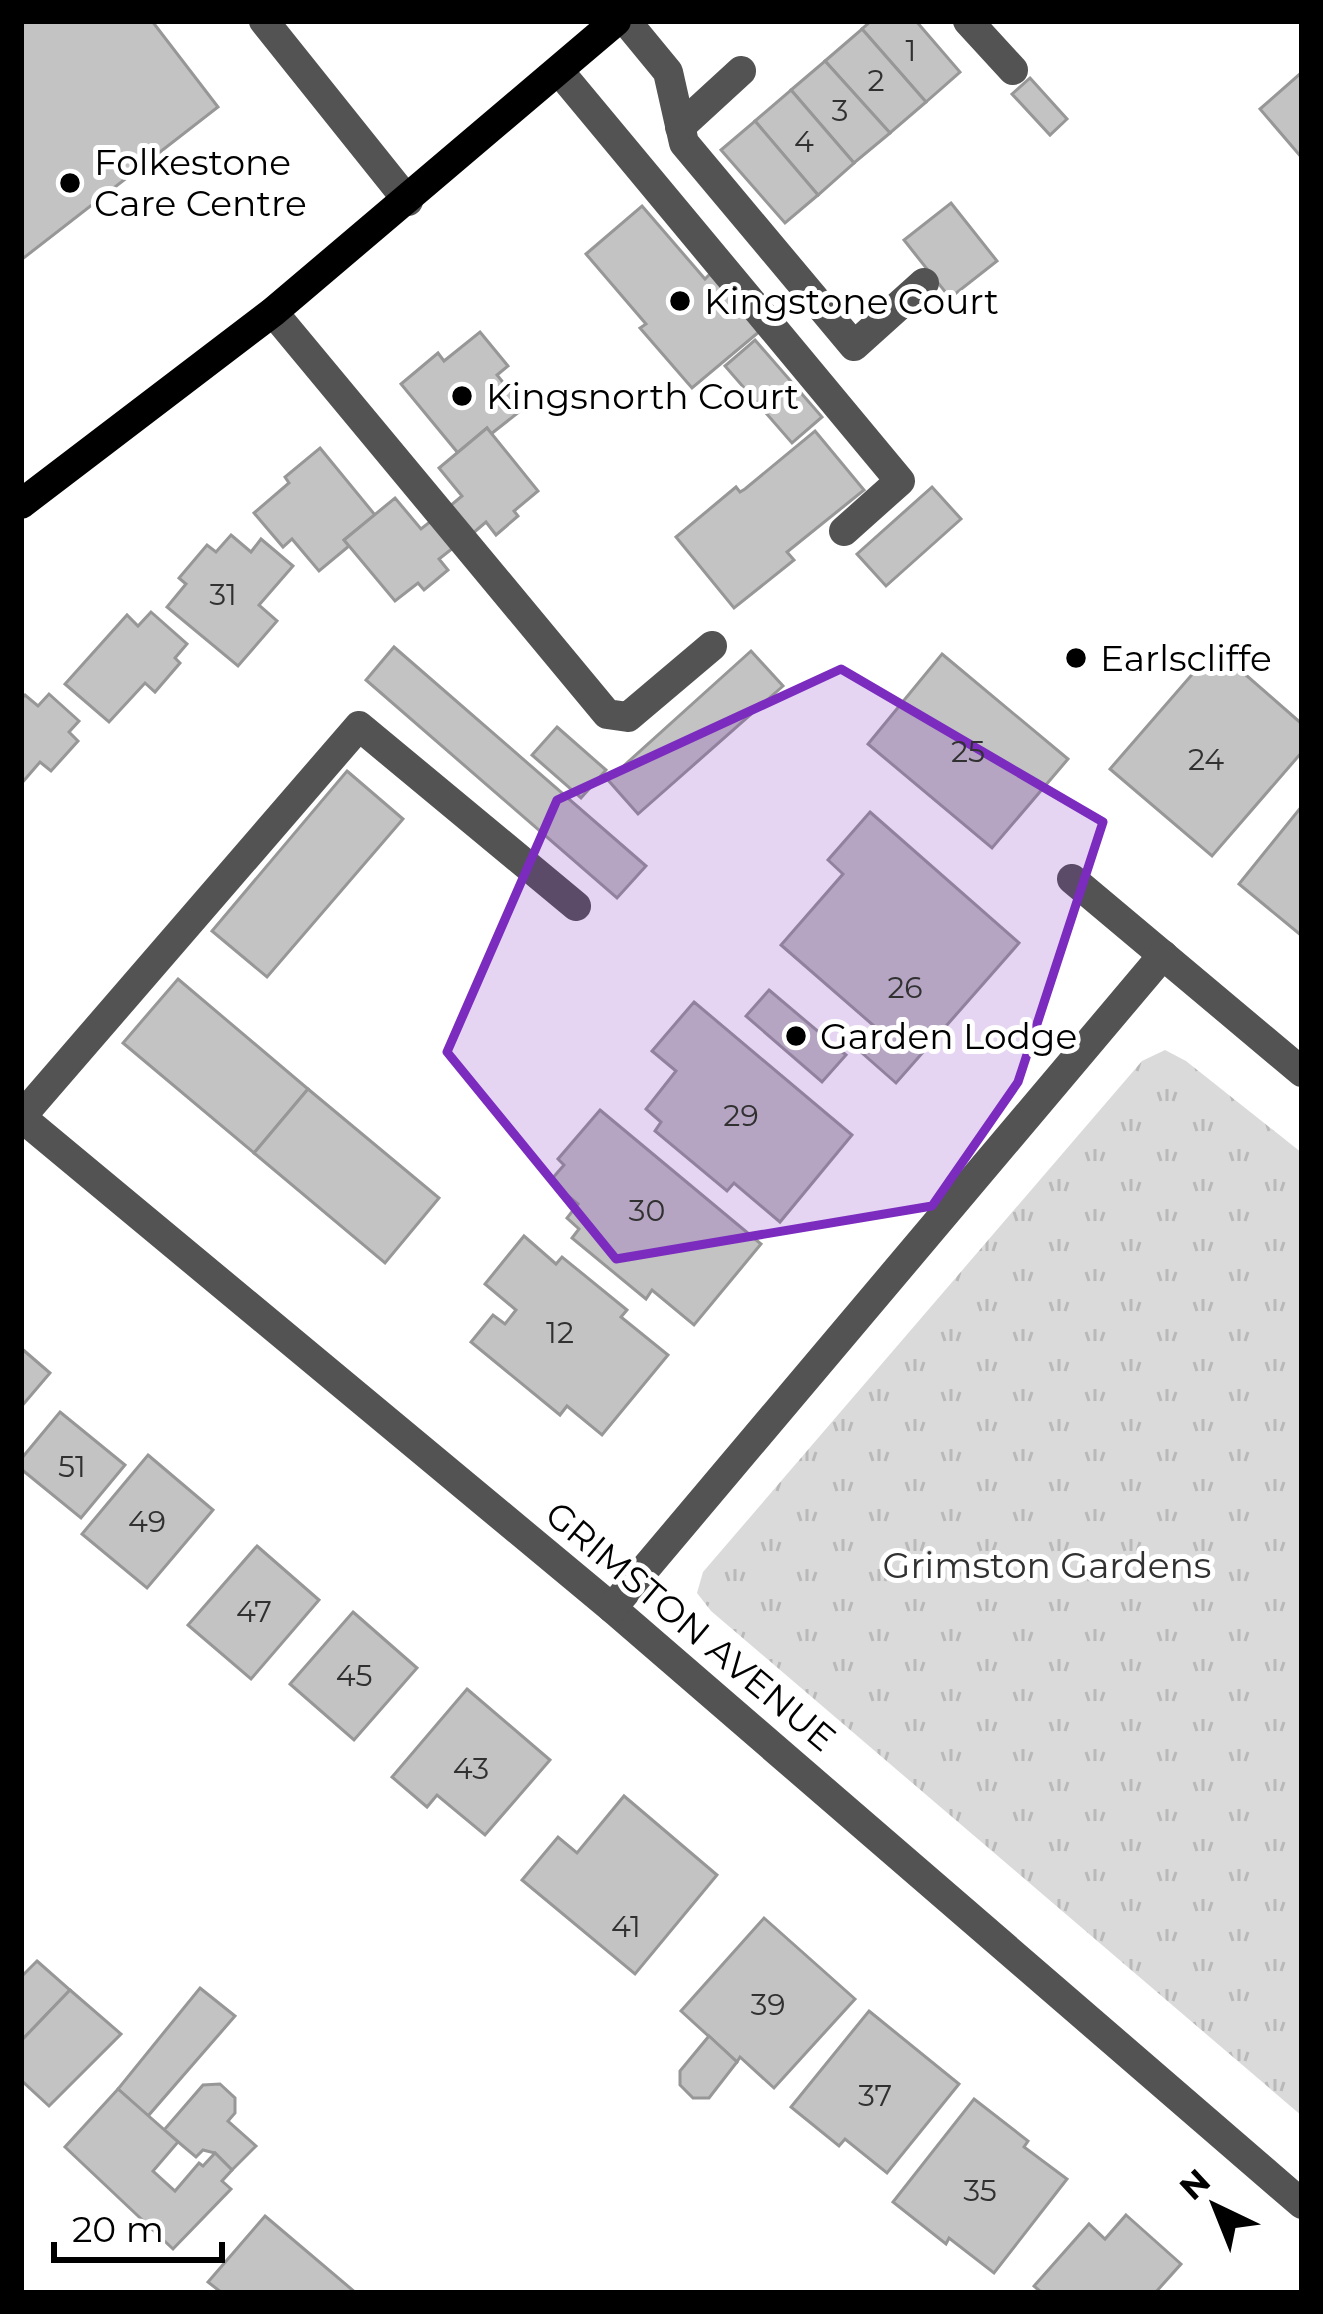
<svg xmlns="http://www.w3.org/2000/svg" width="1323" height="2314" font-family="Montserrat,sans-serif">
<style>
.park{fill:url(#park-tufts)}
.building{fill:#c3c3c3;stroke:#979797;stroke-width:3}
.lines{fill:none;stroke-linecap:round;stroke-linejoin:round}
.minor{stroke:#535353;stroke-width:30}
.major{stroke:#000;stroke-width:30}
.marked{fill:#7b2cbf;fill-opacity:0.2;stroke:#7b2cbf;stroke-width:9;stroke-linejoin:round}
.poi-dot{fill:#000;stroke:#fff;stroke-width:4.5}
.labels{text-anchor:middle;stroke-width:10;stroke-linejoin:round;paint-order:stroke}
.number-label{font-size:30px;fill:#313131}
.poi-label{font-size:36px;fill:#000;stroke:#fff;text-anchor:start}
.park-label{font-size:36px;fill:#313131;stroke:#fff}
.street-label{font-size:36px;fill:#000;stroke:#fff}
</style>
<defs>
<pattern id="park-tufts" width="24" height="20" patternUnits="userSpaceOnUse" patternTransform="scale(3)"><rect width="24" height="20" fill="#dadada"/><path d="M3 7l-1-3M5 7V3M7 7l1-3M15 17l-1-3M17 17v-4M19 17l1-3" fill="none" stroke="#b9b9b9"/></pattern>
</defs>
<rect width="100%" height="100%" fill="#fff"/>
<path class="park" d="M1165 1050 1186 1061 1302 1153V2116L711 1611 697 1593 703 1572 1142 1061Z"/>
<g class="building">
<path d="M21 21H152L218 107 21 260Z"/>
<path d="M871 21H916L960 72 926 102 862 29Z"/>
<path d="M862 29 926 102 890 133 825 61Z"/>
<path d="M825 61 890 133 854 163 791 90Z"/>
<path d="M1302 72V158L1260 109Z"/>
<path d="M1030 78 1067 119 1050 135 1012 94Z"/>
<path d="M791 90 854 163 818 195 755 121Z"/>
<path d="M755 121 818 195 785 223 721 150Z"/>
<path d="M951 203 997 261 950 298 904 240Z"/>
<path d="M642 206 705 279 710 274 760 331 692 388 640 328 646 324 586 254Z"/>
<path d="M480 332 508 366 497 375 524 408 491 434 487 428 458 453 401 384 438 353 444 361Z"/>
<path d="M755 340 822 417 792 443 725 366Z"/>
<path d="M487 428 538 491 514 511 518 516 496 535 486 522 472 534 450 506 462 496 439 468Z"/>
<path d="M815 431 864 490 787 552 794 560 734 608 676 537 736 487 740 492 745 489Z"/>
<path d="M320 448 375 515 344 540 349 546 319 571 292 539 283 547 254 513 289 483 285 477Z"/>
<path d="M932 487 961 519 886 586 857 554Z"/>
<path d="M395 498 421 529 431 521 453 548 439 559 448 570 424 590 418 583 395 601 344 540Z"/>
<path d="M231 535 251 552 261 539 293 566 259 605 277 621 238 666 167 607 186 584 179 578 207 545 216 552Z"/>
<path d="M151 612 187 644 175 658 180 663 155 692 145 683 109 722 65 684 127 615 138 626Z"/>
<path d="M394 647 646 866 617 898 366 680Z"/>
<path d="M1215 648 1302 724V752L1212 856 1110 769Z"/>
<path d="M751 651 783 686 638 814 608 780Z"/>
<path d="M942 654 1068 759 992 848 868 744Z"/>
<path d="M49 694 79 721 69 732 78 741 51 771 40 762 21 784V699L25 695 38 706Z"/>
<path d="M557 727 606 770 581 798 532 755Z"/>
<path d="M347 771 403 819 267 977 212 931Z"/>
<path d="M1302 806V936L1239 884Z"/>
<path d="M870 812 1019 943 896 1083 862 1053 881 1032 781 945 843 874 828 860Z"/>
<path d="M178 979 308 1089 254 1153 123 1043Z"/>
<path d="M769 990 846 1055 822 1082 746 1016Z"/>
<path d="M694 1002 852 1135 780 1222 734 1183 727 1191 655 1131 661 1122 646 1109 676 1071 652 1051Z"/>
<path d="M308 1089 439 1198 385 1263 254 1153Z"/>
<path d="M600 1110 761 1244 694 1325 652 1290 646 1299 572 1238 579 1229 567 1218 578 1204 550 1181 564 1165 558 1159Z"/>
<path d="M524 1236 556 1264 562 1257 627 1310 621 1317 668 1355 602 1435 567 1406 560 1415 471 1342 493 1315 505 1324 516 1310 485 1284Z"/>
<path d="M21 1348 50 1373 21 1407Z"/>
<path d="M60 1412 125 1465 81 1518 21 1469V1459Z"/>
<path d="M148 1455 213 1510 147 1588 82 1534Z"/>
<path d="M257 1546 319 1600 251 1679 188 1625Z"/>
<path d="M353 1612 417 1668 354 1740 290 1684Z"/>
<path d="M467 1689 550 1760 485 1835 437 1795 427 1807 392 1777Z"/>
<path d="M624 1796 717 1875 635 1974 522 1880 558 1837 577 1853Z"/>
<path d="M764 1918 855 1999 774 2088 740 2057 737 2062 681 2011Z"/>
<path d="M37 1961 70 1990 21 2041V1977Z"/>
<path d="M200 1988 235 2016 148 2116 118 2089Z"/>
<path d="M70 1990 121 2034 49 2106 21 2080V2041Z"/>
<path d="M869 2011 959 2084 887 2173 845 2139 839 2146 791 2107Z"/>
<path d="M709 2036 737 2062 709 2098H693L680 2085V2071Z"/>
<path d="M220 2084 235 2098V2113L228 2121 256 2146 232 2170 215 2153 203 2150 196 2157 164 2130 203 2085Z"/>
<path d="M118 2089 178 2142 153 2171 175 2191 199 2163 203 2166 215 2153 232 2170 222 2181 231 2189 173 2249 65 2147Z"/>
<path d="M974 2099 1028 2141 1024 2147 1067 2179 994 2273 949 2238 946 2244 893 2202Z"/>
<path d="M1126 2215 1181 2264 1155 2293H1042L1034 2286 1089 2224 1105 2239Z"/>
<path d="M265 2216 356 2293H222L208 2282Z"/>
</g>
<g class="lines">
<g class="minor">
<path d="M264 21 408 201"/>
<path d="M626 21 668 72 684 143 854 346 924 283"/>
<path d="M968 21 1013 70"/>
<path d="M559 71 900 481 844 531"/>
<path d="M680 127 741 71"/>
<path d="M273 312 607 714 628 717 712 646"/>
<path d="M1072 879 1302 1072"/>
<path d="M21 1117 612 1608 1302 2204"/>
<path d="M21 1117 359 726 576 906"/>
<path d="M612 1608 1163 955"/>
</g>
<path class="major" d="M21 504 273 312 616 21"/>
</g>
<path class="marked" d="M841 669 1103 822 1018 1082 932 1206 616 1259 447 1052 557 800Z"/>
<g class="poi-dot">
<circle cx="70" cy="183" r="12"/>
<circle cx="680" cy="301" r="12"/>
<circle cx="462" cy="396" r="12"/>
<circle cx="1076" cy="658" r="12"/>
<circle cx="796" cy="1036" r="12"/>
</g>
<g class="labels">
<g class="number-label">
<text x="911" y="61">1</text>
<text x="876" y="91">2</text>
<text x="840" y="121">3</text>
<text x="804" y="152">4</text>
<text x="223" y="605">31</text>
<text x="968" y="762">25</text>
<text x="1206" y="770">24</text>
<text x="905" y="998">26</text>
<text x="741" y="1126">29</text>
<text x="647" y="1221">30</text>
<text x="560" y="1343">12</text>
<text x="72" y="1477">51</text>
<text x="147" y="1532">49</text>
<text x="254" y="1622">47</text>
<text x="354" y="1686">45</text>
<text x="471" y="1779">43</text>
<text x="626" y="1937">41</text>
<text x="768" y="2015">39</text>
<text x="875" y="2106">37</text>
<text x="980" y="2201">35</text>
</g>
<g class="poi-label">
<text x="94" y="175">Folkestone<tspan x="94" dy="41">Care Centre</tspan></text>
<text x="704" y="314">Kingstone Court</text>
<text x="486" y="409">Kingsnorth Court</text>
<text x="1100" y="671">Earlscliffe</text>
<text x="820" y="1049">Garden Lodge</text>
</g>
<g class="park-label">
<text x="1047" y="1578">Grimston Gardens</text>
</g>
<g class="street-label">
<text transform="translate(691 1626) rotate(40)" y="13">GRIMSTON AVENUE</text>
</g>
</g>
<rect width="1323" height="2314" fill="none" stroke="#000000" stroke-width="48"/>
<g transform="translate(1215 2206) rotate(317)" stroke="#ffffff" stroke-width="9" paint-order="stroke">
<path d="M0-9L21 45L0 30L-21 45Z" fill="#000000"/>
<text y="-18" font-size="33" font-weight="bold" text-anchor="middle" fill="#000000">N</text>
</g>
<path d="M54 2242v18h168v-18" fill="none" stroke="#000000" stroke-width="6"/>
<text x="72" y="2242" font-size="36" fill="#000000" stroke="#ffffff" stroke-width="9" paint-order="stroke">20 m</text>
</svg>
